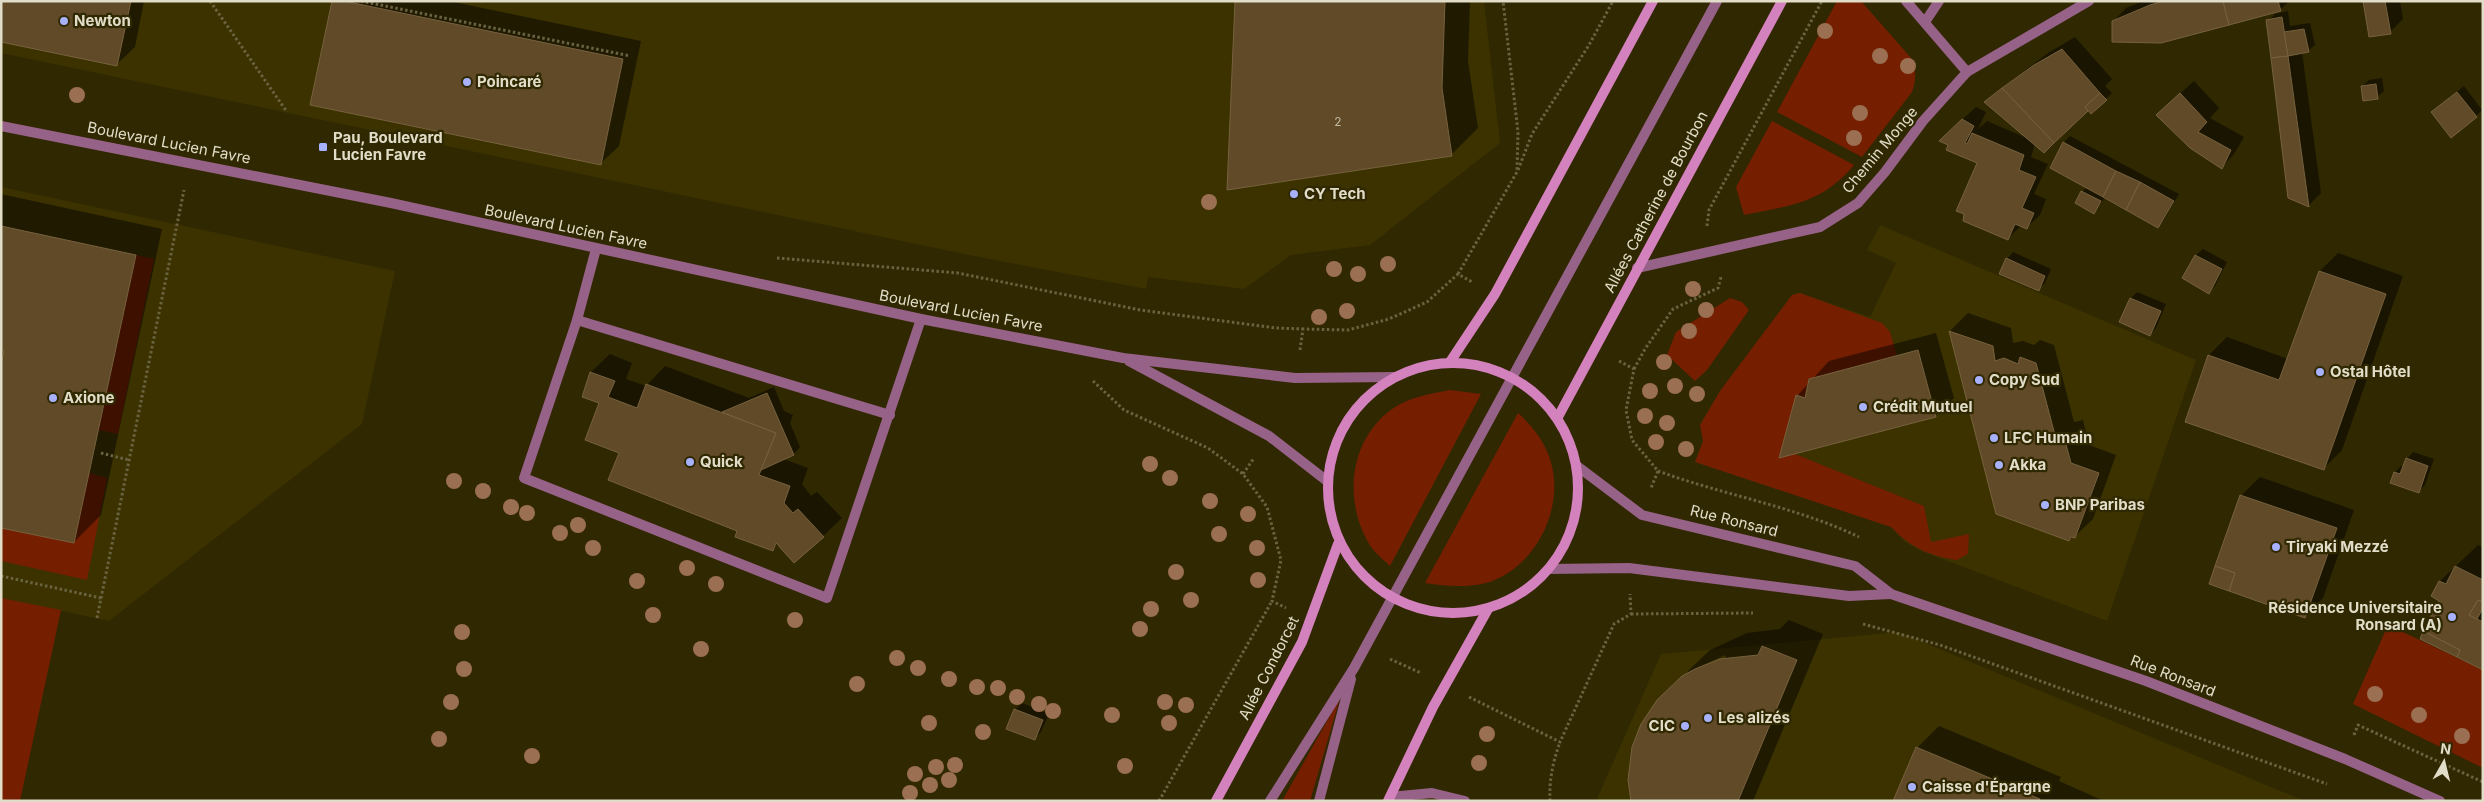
<svg xmlns="http://www.w3.org/2000/svg" width="2484" height="802" font-family="Inter,sans-serif">
<style>
.built{fill:#3b3200}
.green{fill:#751f00}
.shadow{fill:#0007}
.building{fill:#604a28;stroke:#77613e}
.lines{fill:none;stroke-linecap:round;stroke-linejoin:round}
.path{stroke:#6a6341;stroke-width:3;stroke-dasharray:2.5 2.5;stroke-linecap:butt}
.service{stroke:#966287;stroke-width:10}
.minor{stroke:#966287;stroke-width:10}
.tertiary{stroke:#966287;stroke-width:10}
.secondary{stroke:#d482bd;stroke-width:10}
.tree{fill:#9b6f51}
.poi-dot{fill:#a7b1fc;stroke:#302800;stroke-width:2}
.labels{text-anchor:middle;stroke-width:4.5;stroke-linejoin:round;paint-order:stroke}
.number-label{font-size:12px;fill:#c1b8a0}
.poi-label{font-size:15px;font-weight:bold;fill:#e1ddc8;stroke:#302800;text-anchor:start}
.street-label{font-size:15px;fill:#e1ddc8;stroke:#302800}
</style>
<rect width="100%" height="100%" fill="#302800"/>
<g class="built">
<path d="M1 1H1484L1500 143 1370 245 1291 255 1244 289 1148 277 1146 289 969 255 1 53Z"/>
<path d="M1 187 395 271 362 424 109 621 1 598Z"/>
<path d="M1880 225 2196 360 2107 621 1921 551 1905 542 1891 527 1695 462 1703 441 1700 425 1720 391 1792 295 1800 293 1870 317 1896 263 1867 250Z"/>
<path d="M1899 632 2305 801H1596L1661 654Z"/>
</g>
<g class="green">
<path d="M1837 1H1861L1911 58C1917 69 1916 80 1912 92L1862 157 1777 112Z"/>
<path d="M1772 121 1854 165C1821 204 1792 205 1744 215L1736 187Z"/>
<path d="M136 255 154 259 118 434 99 430Z"/>
<path d="M1800 293 1882 323 1890 332 1897 356 1809 379 1805 398 1796 395 1795 454 1924 506 1931 542 1969 534 1968 554 1957 560C1929 556 1910 547 1891 527L1695 462 1703 441 1700 425 1720 391 1792 295Z"/>
<path d="M1730 298 1742 302 1749 310 1707 370 1695 381 1667 355 1676 332Z"/>
<path d="M1450 390 1481 394 1390 566C1384 560 1376 554 1371 547 1343 503 1348 441 1392 409 1409 397 1430 394 1450 390Z"/>
<path d="M1518 413C1531 425 1542 438 1549 456 1567 505 1537 568 1486 583 1465 588 1446 586 1425 583Z"/>
<path d="M89 473 107 478 87 580 1 561V528L74 543Z"/>
<path d="M1 598 61 610 20 801H1Z"/>
<path d="M2388 625 2483 670V768L2353 704Z"/>
<path d="M1340 698 1310 801H1282Z"/>
</g>
<g class="shadow">
<path d="M1 1H144L135 47 116 65Z"/>
<path d="M333 1H449L641 41 619 146 600 164Z"/>
<path d="M1237 1H1470L1468 61 1478 128 1452 154Z"/>
<path d="M2143 1H2289L2280 10 2113 22 2126 8Z"/>
<path d="M2364 1H2400L2403 19 2390 32Z"/>
<path d="M2288 11 2290 26 2310 23 2315 45 2308 51 2302 52 2321 193 2308 206 2268 21 2275 14Z"/>
<path d="M2075 37 2112 79 2105 86 2112 93 2106 99 2088 109 2044 151 2035 144 2031 157 2048 164 2034 194 2046 199 2040 215 2026 228 2021 226 2008 238 1978 163 1953 128 1976 107 1986 112 1978 129 1987 121 2029 139 1992 96 2048 53Z"/>
<path d="M2382 78 2384 91 2377 97 2362 86 2369 80Z"/>
<path d="M2194 81 2219 108 2210 118 2244 137 2234 154 2222 167 2171 102Z"/>
<path d="M2464 86 2482 110 2476 116 2432 112Z"/>
<path d="M2070 136 2179 194 2164 220 2158 226 2105 197 2094 212 2082 192 2087 187 2052 168 2064 142Z"/>
<path d="M1 194 162 229 101 515 74 542 6 350 1 349Z"/>
<path d="M2203 249 2227 262 2215 286 2208 292 2183 278 2196 255Z"/>
<path d="M2013 252 2051 269 2045 283 2038 290 2007 259Z"/>
<path d="M2338 253 2403 276 2342 450 2323 469 2209 355 2227 337 2288 359 2320 271Z"/>
<path d="M2137 292 2166 304 2156 328 2150 334 2131 298Z"/>
<path d="M1968 313 2011 328 2013 343 2023 341 2034 345 2040 340 2054 345 2074 422 2083 420 2089 445 2116 455 2093 519 2074 537 2069 540 1997 513 1950 331Z"/>
<path d="M1936 333 1954 398 1935 416 1781 456 1797 396 1829 361Z"/>
<path d="M610 354 632 363 626 379 646 386 665 366 749 398 774 387 784 411 793 415 790 423 800 447 794 454 783 459 808 468 802 484 811 496 817 492 842 518 823 536 778 544 772 549 620 453 601 402 583 397 591 372Z"/>
<path d="M2413 452 2434 459 2425 485 2418 492 2395 472 2401 466 2404 467 2407 459Z"/>
<path d="M2260 477 2354 510 2323 598 2304 617 2241 496Z"/>
<path d="M2478 545 2483 547V669L2441 600 2433 595 2440 581Z"/>
<path d="M1789 620 1823 634 1753 801H1633L1681 678 1726 658 1725 655 1686 673 1710 650 1747 633 1780 629Z"/>
<path d="M1022 703 1049 714 1041 732 1035 738 1015 710Z"/>
<path d="M1939 726 2061 777 2059 781 2104 801H1894L1917 748Z"/>
</g>
<g class="building">
<path d="M1 1H131L117 66 1 42Z"/>
<path d="M332 1H344L623 59 601 165 310 105Z"/>
<path d="M1235 1H1445L1442 88 1452 156 1227 190Z"/>
<path d="M2163 1H2223L2229 25 2161 43 2112 42V21L2150 5Z"/>
<path d="M2223 1H2278L2281 11 2229 25Z"/>
<path d="M2363 1H2385L2391 34 2369 37Z"/>
<path d="M2282 17 2288 56 2271 58 2266 20Z"/>
<path d="M2304 29 2309 52 2288 56 2284 32Z"/>
<path d="M2062 49 2100 93 2085 107 2088 111 2054 143 2002 88 2034 65Z"/>
<path d="M2288 56 2309 207 2288 198 2271 58Z"/>
<path d="M2376 84 2378 99 2363 101 2361 86Z"/>
<path d="M2002 88 2054 143 2044 153 1984 102Z"/>
<path d="M2457 92 2477 117 2451 138 2431 112Z"/>
<path d="M2100 93 2107 100 2091 114 2085 107Z"/>
<path d="M2180 93 2207 122 2198 132 2231 150 2222 169 2190 148 2156 115Z"/>
<path d="M1962 119 1974 126 1965 143 1967 144 1972 133 2024 155 2019 170 2036 177 2022 208 2034 213 2027 229 2015 224 2008 240 1963 221 1964 214 1956 211 1977 163 1946 150 1948 145 1939 141Z"/>
<path d="M2063 142 2116 171 2103 197 2050 168Z"/>
<path d="M2116 171 2140 182 2126 210 2103 197Z"/>
<path d="M2140 182 2174 201 2158 228 2126 210Z"/>
<path d="M2081 191 2101 201 2094 214 2075 203Z"/>
<path d="M1 226 136 255 74 543 1 528V365L4 351 1 350Z"/>
<path d="M2195 255 2222 269 2209 294 2182 278Z"/>
<path d="M2006 258 2045 276 2039 291 1999 274Z"/>
<path d="M2319 271 2386 294 2324 470 2185 422 2208 355 2279 380Z"/>
<path d="M2130 298 2161 311 2150 336 2119 322Z"/>
<path d="M1949 331 1993 346 1995 361 2004 358 2018 364 2020 357 2036 363 2056 439 2064 437 2071 463 2099 473 2075 538 2071 537 2069 541 1996 514Z"/>
<path d="M1918 350 1936 417 1779 458 1796 395 1805 398 1809 379Z"/>
<path d="M590 372 615 381 608 397 637 408 646 384 776 433 759 475 790 486 784 503 793 513 798 509 824 537 794 563 776 543 773 551 735 537 737 531 608 480 619 453 585 440 599 403 582 397Z"/>
<path d="M767 393 794 455 761 470 776 433 722 412Z"/>
<path d="M2406 458 2428 466 2419 493 2390 483 2394 472 2400 474Z"/>
<path d="M2240 495 2337 528 2305 618 2229 591 2235 573 2215 566Z"/>
<path d="M2215 566 2235 573 2229 591 2209 584Z"/>
<path d="M2455 566 2483 580V602L2478 600 2469 615 2483 622V670L2457 657 2460 650 2423 631 2439 601 2431 596 2439 581 2446 584Z"/>
<path d="M2478 600 2483 602V608L2477 619 2469 615Z"/>
<path d="M2423 631 2460 650 2457 657 2420 639Z"/>
<path d="M1762 646 1797 660 1738 801H1631L1628 780 1632 747 1641 724 1657 700 1682 676 1695 669 1720 659 1758 655Z"/>
<path d="M1014 709 1043 720 1035 740 1006 729Z"/>
<path d="M1916 747 2040 799 2039 801H1893Z"/>
</g>
<g class="lines">
<g class="path">
<path d="M210 1 287 112"/>
<path d="M361 1 630 56"/>
<path d="M1518 170 1532 134 1589 45 1613 1"/>
<path d="M1707 226 1709 210 1822 1"/>
<path d="M777 258 958 273 1140 310 1276 328 1303 329"/>
<path d="M1458 274 1517 172 1518 132 1503 1"/>
<path d="M1300 350 1303 329 1348 330 1389 319 1427 302 1458 274 1472 282"/>
<path d="M1619 361 1634 369 1626 410 1632 440 1658 471 1651 488"/>
<path d="M1634 369 1645 349 1673 309 1718 288 1721 277"/>
<path d="M1093 381 1124 410 1208 448 1243 474 1267 507 1281 560 1272 601 1286 608"/>
<path d="M101 453 129 460"/>
<path d="M1658 471C1723 495 1797 507 1859 537"/>
<path d="M1243 474 1254 458"/>
<path d="M1 576 101 598"/>
<path d="M1631 614 1753 613"/>
<path d="M97 618 184 190"/>
<path d="M1863 624 1940 645 2327 784"/>
<path d="M1390 659 1421 673"/>
<path d="M1469 697 1560 742 1614 624 1631 614 1630 594"/>
<path d="M2354 735 2358 725 2483 782"/>
<path d="M1159 801 1272 601"/>
<path d="M1550 801C1549 779 1553 762 1560 742"/>
</g>
<g class="service">
<path d="M1925 22 1939 1"/>
<path d="M596 249 577 320 524 478 827 598 921 319"/>
<path d="M577 320 890 415"/>
<path d="M1390 797 1432 793 1465 801"/>
<path d="M1270 801 1354 668 1717 1"/>
<path d="M1319 801 1351 679"/>
</g>
<g class="minor">
<path d="M1906 1 1967 72"/>
<path d="M1637 268 1820 227 1858 203 1885 172 1923 121 1967 72 2089 1"/>
<path d="M1577 466 1642 515 1855 566 1891 594 2146 681 2345 759 2440 801"/>
<path d="M1549 569 1629 568 1849 596 1891 594"/>
</g>
<g class="tertiary">
<path d="M1 126 391 203 921 319 1123 358 1295 378 1394 377"/>
<path d="M1129 361 1269 436 1327 481"/>
</g>
<g class="secondary">
<path d="M1450 362 1495 294 1653 1"/>
<circle cx="1453" cy="488" r="125"/>
<path d="M1558 417 1782 1"/>
<path d="M1216 801 1302 642 1338 544"/>
<path d="M1388 801 1433 707 1488 609"/>
</g>
</g>
<g class="tree">
<circle cx="1825" cy="31" r="8"/>
<circle cx="1880" cy="56" r="8"/>
<circle cx="1908" cy="66" r="8"/>
<circle cx="77" cy="95" r="8"/>
<circle cx="1860" cy="113" r="8"/>
<circle cx="1854" cy="138" r="8"/>
<circle cx="1209" cy="202" r="8"/>
<circle cx="1388" cy="264" r="8"/>
<circle cx="1334" cy="269" r="8"/>
<circle cx="1358" cy="274" r="8"/>
<circle cx="1693" cy="289" r="8"/>
<circle cx="1706" cy="310" r="8"/>
<circle cx="1347" cy="311" r="8"/>
<circle cx="1319" cy="317" r="8"/>
<circle cx="1689" cy="331" r="8"/>
<circle cx="1664" cy="362" r="8"/>
<circle cx="1675" cy="386" r="8"/>
<circle cx="1650" cy="391" r="8"/>
<circle cx="1697" cy="394" r="8"/>
<circle cx="1645" cy="416" r="8"/>
<circle cx="1667" cy="423" r="8"/>
<circle cx="1656" cy="442" r="8"/>
<circle cx="1686" cy="449" r="8"/>
<circle cx="1150" cy="464" r="8"/>
<circle cx="1170" cy="478" r="8"/>
<circle cx="454" cy="481" r="8"/>
<circle cx="483" cy="491" r="8"/>
<circle cx="1210" cy="501" r="8"/>
<circle cx="511" cy="507" r="8"/>
<circle cx="527" cy="513" r="8"/>
<circle cx="1248" cy="514" r="8"/>
<circle cx="578" cy="525" r="8"/>
<circle cx="560" cy="533" r="8"/>
<circle cx="1219" cy="534" r="8"/>
<circle cx="593" cy="548" r="8"/>
<circle cx="1257" cy="548" r="8"/>
<circle cx="687" cy="568" r="8"/>
<circle cx="1176" cy="572" r="8"/>
<circle cx="1258" cy="580" r="8"/>
<circle cx="637" cy="581" r="8"/>
<circle cx="716" cy="584" r="8"/>
<circle cx="1191" cy="600" r="8"/>
<circle cx="1151" cy="609" r="8"/>
<circle cx="653" cy="615" r="8"/>
<circle cx="795" cy="620" r="8"/>
<circle cx="1140" cy="629" r="8"/>
<circle cx="462" cy="632" r="8"/>
<circle cx="701" cy="649" r="8"/>
<circle cx="897" cy="658" r="8"/>
<circle cx="918" cy="668" r="8"/>
<circle cx="464" cy="669" r="8"/>
<circle cx="949" cy="679" r="8"/>
<circle cx="857" cy="684" r="8"/>
<circle cx="977" cy="687" r="8"/>
<circle cx="998" cy="688" r="8"/>
<circle cx="2375" cy="694" r="8"/>
<circle cx="1017" cy="697" r="8"/>
<circle cx="451" cy="702" r="8"/>
<circle cx="1165" cy="702" r="8"/>
<circle cx="1039" cy="704" r="8"/>
<circle cx="1186" cy="705" r="8"/>
<circle cx="1053" cy="711" r="8"/>
<circle cx="1112" cy="715" r="8"/>
<circle cx="2419" cy="715" r="8"/>
<circle cx="929" cy="723" r="8"/>
<circle cx="1169" cy="723" r="8"/>
<circle cx="983" cy="732" r="8"/>
<circle cx="1487" cy="734" r="8"/>
<circle cx="2462" cy="736" r="8"/>
<circle cx="439" cy="739" r="8"/>
<circle cx="532" cy="756" r="8"/>
<circle cx="1479" cy="763" r="8"/>
<circle cx="955" cy="765" r="8"/>
<circle cx="1125" cy="766" r="8"/>
<circle cx="936" cy="767" r="8"/>
<circle cx="915" cy="774" r="8"/>
<circle cx="949" cy="780" r="8"/>
<circle cx="930" cy="785" r="8"/>
<circle cx="910" cy="793" r="8"/>
</g>
<g class="poi-dot">
<circle cx="64" cy="21" r="5"/>
<circle cx="467" cy="82" r="5"/>
<rect x="318" y="142" width="10" height="10" rx="2.5"/>
<circle cx="1294" cy="194" r="5"/>
<circle cx="2320" cy="372" r="5"/>
<circle cx="1979" cy="380" r="5"/>
<circle cx="53" cy="398" r="5"/>
<circle cx="1863" cy="407" r="5"/>
<circle cx="1994" cy="438" r="5"/>
<circle cx="690" cy="462" r="5"/>
<circle cx="1999" cy="465" r="5"/>
<circle cx="2045" cy="505" r="5"/>
<circle cx="2276" cy="547" r="5"/>
<circle cx="2452" cy="617" r="5"/>
<circle cx="1708" cy="718" r="5"/>
<circle cx="1685" cy="726" r="5"/>
<circle cx="1912" cy="787" r="5"/>
</g>
<g class="labels">
<g class="number-label">
<text x="1338" y="126">2</text>
</g>
<g class="poi-label">
<text x="74" y="26">Newton</text>
<text x="477" y="87">Poincaré</text>
<text x="333" y="143">Pau, Boulevard<tspan x="333" dy="17">Lucien Favre</tspan></text>
<text x="1304" y="199">CY Tech</text>
<text x="2330" y="377">Ostal Hôtel</text>
<text x="1989" y="385">Copy Sud</text>
<text x="63" y="403">Axione</text>
<text x="1873" y="412">Crédit Mutuel</text>
<text x="2004" y="443">LFC Humain</text>
<text x="700" y="467">Quick</text>
<text x="2009" y="470">Akka</text>
<text x="2055" y="510">BNP Paribas</text>
<text x="2286" y="552">Tiryaki Mezzé</text>
<text x="2442" y="613" text-anchor="end">Résidence Universitaire<tspan x="2442" dy="17">Ronsard (A)</tspan></text>
<text x="1718" y="723">Les alizés</text>
<text x="1675" y="731" text-anchor="end">CIC</text>
<text x="1922" y="792">Caisse d'Épargne</text>
</g>
<g class="street-label">
<text transform="translate(169 143) rotate(11)" y="5">Boulevard Lucien Favre</text>
<text transform="translate(1880 150) rotate(-50)" y="5">Chemin Monge</text>
<text transform="translate(1656 202) rotate(-62)" y="5">Allées Catherine de Bourbon</text>
<text transform="translate(566 227) rotate(12)" y="5">Boulevard Lucien Favre</text>
<text transform="translate(961 311) rotate(11)" y="5">Boulevard Lucien Favre</text>
<text transform="translate(1734 521) rotate(14)" y="5">Rue Ronsard</text>
<text transform="translate(1269 668) rotate(-63)" y="5">Allée Condorcet</text>
<text transform="translate(2173 676) rotate(21)" y="5">Rue Ronsard</text>
</g>
</g>
<rect width="2484" height="802" fill="none" stroke="#e1ddc8" stroke-width="5"/>
<g transform="translate(2444 762) rotate(8)" stroke="#302800" stroke-width="4" paint-order="stroke">
<path d="M0-4L9 19L0 12L-9 19Z" fill="#e1ddc8"/>
<text y="-8" font-size="14" font-weight="bold" text-anchor="middle" fill="#e1ddc8">N</text>
</g>
</svg>
